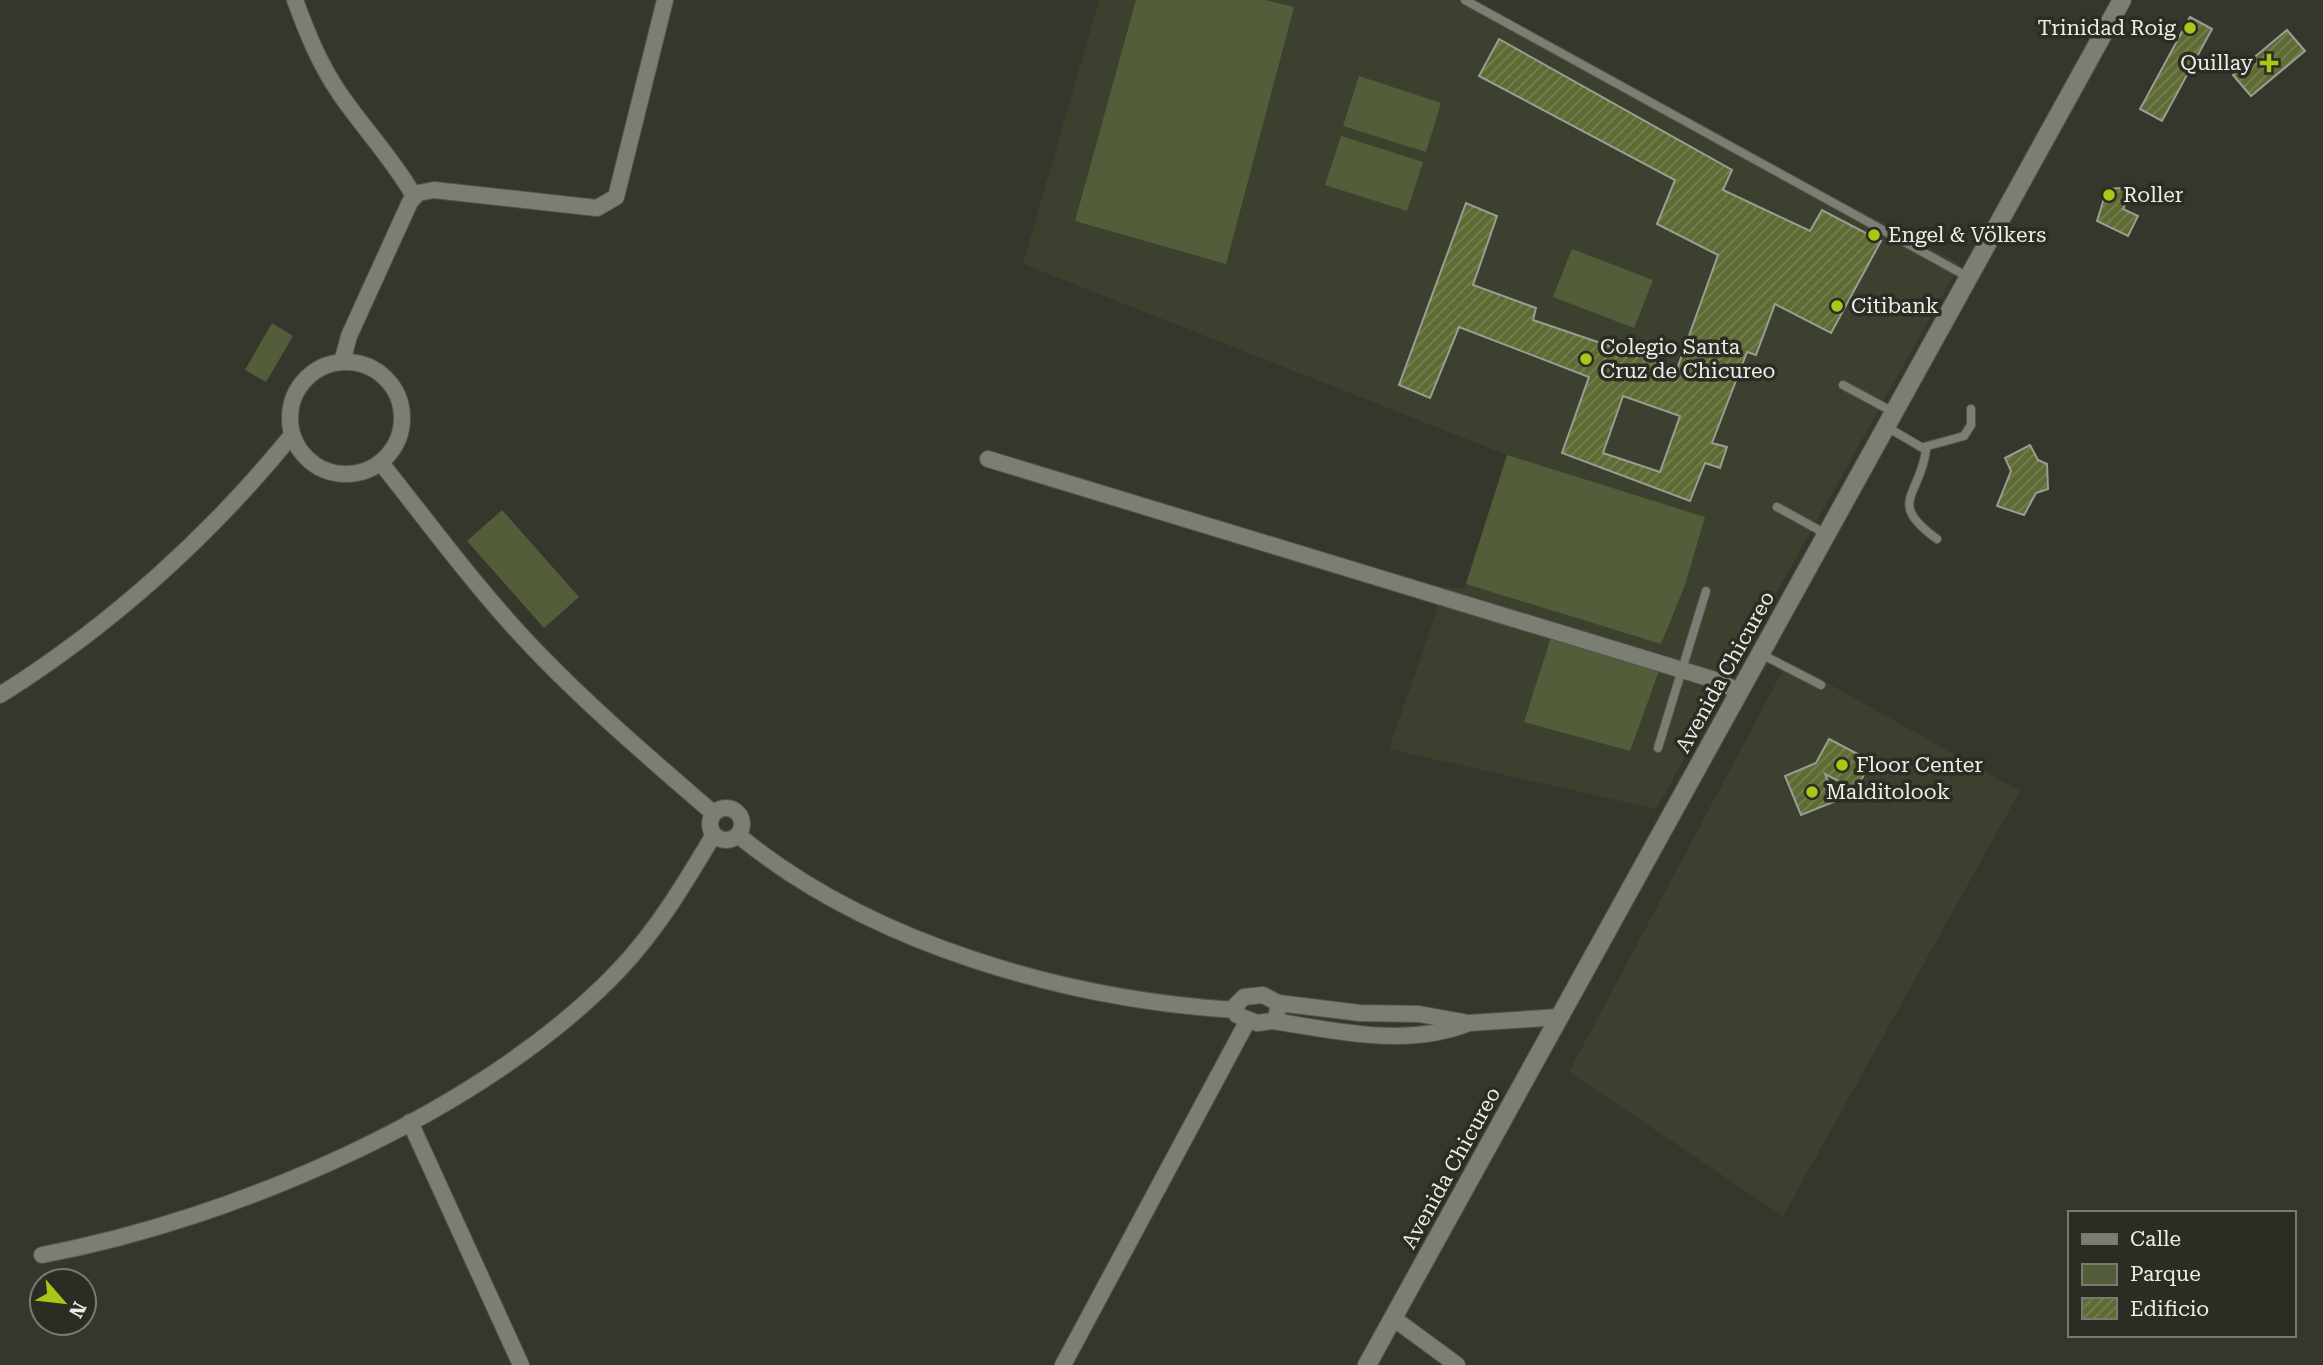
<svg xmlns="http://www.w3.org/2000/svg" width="2323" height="1365" font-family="'Roboto Serif',serif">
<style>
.built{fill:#3b402f}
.park{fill:#545d39}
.building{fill:url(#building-hatch);stroke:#9a9e92;stroke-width:2;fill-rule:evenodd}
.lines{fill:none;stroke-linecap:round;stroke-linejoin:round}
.lane-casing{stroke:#52554c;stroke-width:10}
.street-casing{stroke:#52554c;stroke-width:18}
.secondary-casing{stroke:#52554c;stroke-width:20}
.lane{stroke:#7b7e73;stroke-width:8}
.street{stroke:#7b7e73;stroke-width:16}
.secondary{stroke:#7b7e73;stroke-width:18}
.poi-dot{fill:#aac717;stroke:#2b2d24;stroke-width:2.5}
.labels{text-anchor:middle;stroke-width:7;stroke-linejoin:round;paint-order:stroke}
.poi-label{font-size:21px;fill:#ecede7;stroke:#2b2d24;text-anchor:start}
.street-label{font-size:21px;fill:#ecede7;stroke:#2b2d24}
</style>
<defs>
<pattern id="building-hatch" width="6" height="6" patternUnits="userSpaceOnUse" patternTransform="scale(1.75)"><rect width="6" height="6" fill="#5e6b35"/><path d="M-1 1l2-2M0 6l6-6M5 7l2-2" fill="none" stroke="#758052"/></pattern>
</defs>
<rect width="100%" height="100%" fill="#35372d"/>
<g class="built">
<path d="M1099 0H1464L1960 264 1656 809 1389 749 1445 587 1464 588 1507 455 1023 264Z"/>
<path d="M1788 661 2020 791 1783 1216 1569 1072Z"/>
</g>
<g class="park">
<path d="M1136 0H1265L1294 7 1226 264 1075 221Z"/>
<path d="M1359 76 1441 103 1426 152 1343 126Z"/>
<path d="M1341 136 1423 162 1407 211 1325 185Z"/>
<path d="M1572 249 1653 280 1634 328 1553 297Z"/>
<path d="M272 323 293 336 266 382 245 370Z"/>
<path d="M1507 455 1705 517 1685 585 1661 644 1466 584Z"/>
<path d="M502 510 579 597 544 628 467 541Z"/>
<path d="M1552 634 1660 668 1630 751 1524 722Z"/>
</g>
<g class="building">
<path d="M2190 17 2212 29 2162 121 2140 109Z"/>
<path d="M2287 30 2305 51 2251 96 2233 75Z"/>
<path d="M1499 39 1732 170 1723 190 1810 231 1822 210 1881 241 1831 333 1775 304 1756 355 1747 352 1712 443 1727 447 1720 468 1705 463 1690 501 1562 453 1589 377 1459 327 1430 398 1399 385 1466 203 1497 216 1473 285 1536 308 1533 320 1677 369 1718 255 1657 224 1675 180 1479 76ZM1623 396 1680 416 1660 472 1603 453Z"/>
<path d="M2121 188 2128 199 2123 209 2138 216 2128 236 2097 221 2107 189Z"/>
<path d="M2030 445 2038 460 2047 464 2048 489 2036 493 2024 515 1997 506 2011 471 2005 458Z"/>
<path d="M1829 739 1871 761 1856 790 1825 774 1836 801 1801 815 1785 776 1816 763Z"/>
</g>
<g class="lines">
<g class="lane-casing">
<g id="lane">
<path d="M1465 0 1968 277"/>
<path d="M1843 385 1895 413"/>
<path d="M1887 427 1926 450C1920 497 1886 502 1937 539"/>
<path d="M1924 447 1964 436 1971 425V409"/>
<path d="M1777 507 1828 535"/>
<path d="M1761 654 1821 685"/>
<path d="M1658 748 1706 591"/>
</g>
</g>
<g class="street-casing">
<g id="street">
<path d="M295 0C307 33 320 65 340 94 364 129 393 159 414 196"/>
<circle cx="346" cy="418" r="56"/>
<path d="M342 362 349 336 410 202 418 193 434 190 597 208 616 197 665 0"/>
<path d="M988 459 1715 680 1740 692"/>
<path d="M381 463C432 527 480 593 537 652 592 709 653 761 713 813"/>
<path d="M0 695C110 626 210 536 292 435"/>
<circle cx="726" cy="824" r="16"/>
<path d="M738 835C870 944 1068 1000 1236 1010"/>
<path d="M1263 995 1278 1003 1277 1015 1273 1021 1257 1023 1237 1015 1236 1005 1244 997Z"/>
<path d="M1278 1003 1360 1013 1419 1014 1469 1023 1560 1017"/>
<path d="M1273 1021C1338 1031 1406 1048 1469 1023"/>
<path d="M410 1122 521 1365"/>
<path d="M42 1255C234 1219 483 1113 619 970 657 930 685 883 713 836"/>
<path d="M1393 1318 1457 1365"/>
<path d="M1063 1365 1247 1022"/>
</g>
</g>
<g class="secondary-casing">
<path id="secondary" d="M1367 1365 2122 0"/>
</g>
<use href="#lane" class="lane"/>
<use href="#street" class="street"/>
<use href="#secondary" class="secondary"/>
</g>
<g class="poi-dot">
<circle cx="2190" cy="28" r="7"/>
<path d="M2265.5 52.5h7v7h7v7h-7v7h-7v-7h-7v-7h7z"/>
<circle cx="2109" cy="195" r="7"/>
<circle cx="1874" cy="235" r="7"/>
<circle cx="1837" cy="306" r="7"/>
<circle cx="1586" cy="359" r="7"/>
<circle cx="1842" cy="765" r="7"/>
<circle cx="1812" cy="792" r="7"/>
</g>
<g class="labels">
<g class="poi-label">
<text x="2176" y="35" text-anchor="end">Trinidad Roig</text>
<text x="2253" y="70" text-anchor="end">Quillay</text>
<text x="2123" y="202">Roller</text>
<text x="1888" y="242">Engel &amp; Völkers</text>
<text x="1851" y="313">Citibank</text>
<text x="1600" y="354">Colegio Santa<tspan x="1600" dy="24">Cruz de Chicureo</tspan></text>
<text x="1856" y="772">Floor Center</text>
<text x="1826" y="799">Malditolook</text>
</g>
<g class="street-label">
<text transform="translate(1725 672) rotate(-61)" y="7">Avenida Chicureo</text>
<text transform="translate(1451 1168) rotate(-61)" y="7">Avenida Chicureo</text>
</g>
</g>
<rect x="2068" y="1211" width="228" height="126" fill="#2b2d24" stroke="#787a72" stroke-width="2"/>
<rect x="2082" y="1234" width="35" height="10" fill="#7b7e73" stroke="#787a72" stroke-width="2"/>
<text x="2130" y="1246" font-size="21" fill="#ecede7">Calle</text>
<rect x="2082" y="1264" width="35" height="21" fill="#545d39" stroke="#787a72" stroke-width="2"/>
<text x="2130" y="1281" font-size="21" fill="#ecede7">Parque</text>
<rect x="2082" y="1298" width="35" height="21" fill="url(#building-hatch)" stroke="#787a72" stroke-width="2"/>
<text x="2130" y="1316" font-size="21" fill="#ecede7">Edificio</text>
<g transform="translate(63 1302) rotate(118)"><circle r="33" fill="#2b2d24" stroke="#787a72" stroke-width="2"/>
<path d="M0-5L12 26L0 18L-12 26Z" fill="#aac717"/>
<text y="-10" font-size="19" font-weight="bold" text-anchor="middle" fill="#ecede7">N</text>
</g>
</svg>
